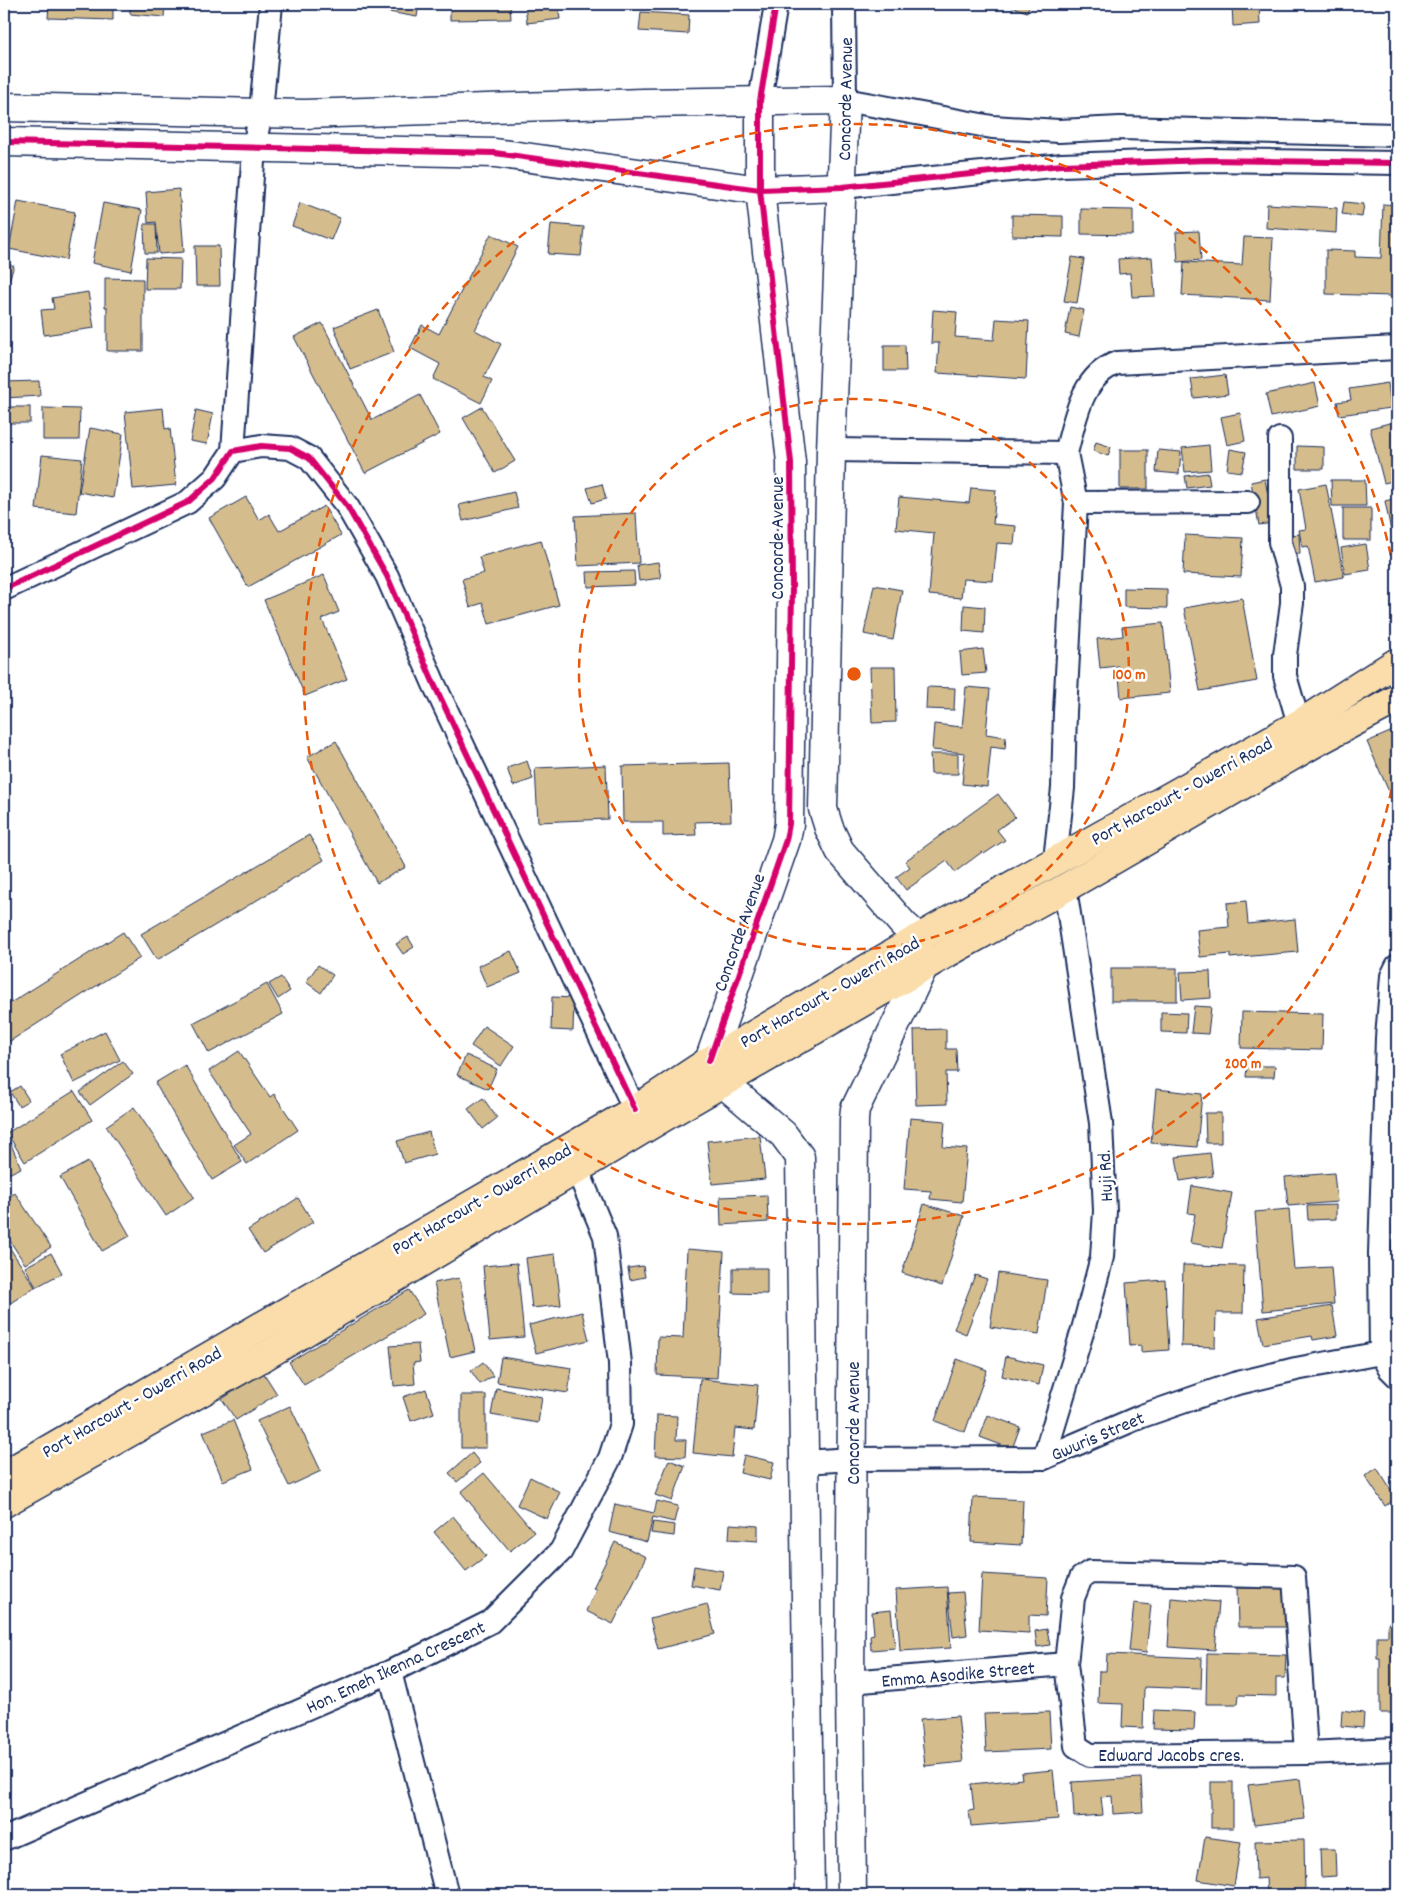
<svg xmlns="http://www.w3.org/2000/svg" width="1401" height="1899" font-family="Dekko,sans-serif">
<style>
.building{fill:#d5bc8c;stroke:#1b2f5e}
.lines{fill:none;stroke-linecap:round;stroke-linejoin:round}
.minor-casing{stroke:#1b2f5e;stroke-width:26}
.tertiary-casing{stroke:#1b2f5e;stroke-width:31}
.primary-casing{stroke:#1b2f5e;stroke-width:31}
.minor{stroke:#fff;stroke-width:22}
.tertiary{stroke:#fff;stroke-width:28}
.primary{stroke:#faddab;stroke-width:28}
.cycleway-casing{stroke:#fff;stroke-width:9}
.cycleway{stroke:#d6006c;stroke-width:6}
.ring{fill:none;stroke:#e8590c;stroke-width:2.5;stroke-dasharray:9 6}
.labels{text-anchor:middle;stroke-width:5;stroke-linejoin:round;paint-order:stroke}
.street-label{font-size:19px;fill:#1b2f5e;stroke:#fff}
.centre{fill:#e8590c;stroke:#fff;stroke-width:2.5}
.ring-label{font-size:15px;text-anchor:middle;font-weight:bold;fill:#e8590c;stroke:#fff;stroke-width:5;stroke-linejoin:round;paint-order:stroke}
</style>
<rect width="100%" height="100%" fill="#fff"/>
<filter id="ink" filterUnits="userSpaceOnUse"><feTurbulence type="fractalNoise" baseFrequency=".02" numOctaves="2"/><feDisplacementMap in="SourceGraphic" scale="10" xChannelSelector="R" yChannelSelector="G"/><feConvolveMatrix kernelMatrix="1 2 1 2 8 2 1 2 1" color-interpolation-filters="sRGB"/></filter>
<g filter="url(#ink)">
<g class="building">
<path d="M49 4H113V20L48 18Z"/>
<path d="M130 4H165L164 17 130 14Z"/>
<path d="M385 4H419L417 17 383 11Z"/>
<path d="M450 4H510L511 19 450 20Z"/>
<path d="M525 4H558L560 19 527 23Z"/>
<path d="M1004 4H1030L1027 12Z"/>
<path d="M1232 4H1259L1260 24 1233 26Z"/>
<path d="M641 12 689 15 688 34 639 31Z"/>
<path d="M179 189 184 252 159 254 156 222 148 223 146 192Z"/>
<path d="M18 201 75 212 66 260 9 249Z"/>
<path d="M1344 202 1364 204 1362 217 1342 214Z"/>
<path d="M103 203 142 210 131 271 92 263Z"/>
<path d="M300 203 340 218 331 240 292 226Z"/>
<path d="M1267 204 1337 208 1336 233 1266 228Z"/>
<path d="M1383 204 1397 205V302H1392V296L1326 294V250L1355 251V257L1381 258Z"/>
<path d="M1081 209 1133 210V235L1081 234Z"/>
<path d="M1012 215 1063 216V237L1012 236Z"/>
<path d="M144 224H156L157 253H145Z"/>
<path d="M551 224 584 227 581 256 548 254Z"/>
<path d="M1199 231 1201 260 1178 262 1176 232Z"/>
<path d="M491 234 518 247 475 330 501 344 484 377 492 381 481 403 433 379 440 364 410 348 422 325 439 334Z"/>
<path d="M1244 237 1273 238 1270 300 1182 295 1184 262 1242 265Z"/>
<path d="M195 246H219L220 286H196Z"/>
<path d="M1072 257 1084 259 1077 303 1064 301Z"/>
<path d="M1152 257 1155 296 1132 297 1130 273 1119 274 1118 259Z"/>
<path d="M146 258 181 259 180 289H145Z"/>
<path d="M4 263 14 266 8 283 4 281Z"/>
<path d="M105 278 143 279V351H107V307H105Z"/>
<path d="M88 292 94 328 44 335 41 310 54 309 52 298Z"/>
<path d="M1070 307 1084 310 1079 337 1065 334Z"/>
<path d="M378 310 394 352 350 369 334 327Z"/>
<path d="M933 310 957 312 955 337 994 340 996 319 1029 321 1026 379 937 373 939 343H931Z"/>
<path d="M322 323 372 420 420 395 440 434 365 473 294 337Z"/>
<path d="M884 345H905L906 371H884Z"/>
<path d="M1225 375 1228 394 1194 398 1191 379Z"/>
<path d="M39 381 40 396 4 398V382Z"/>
<path d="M1315 383 1320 406 1271 417 1266 394Z"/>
<path d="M1388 383 1391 408 1339 415 1337 402 1351 400 1349 389Z"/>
<rect x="4" y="407" width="26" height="16"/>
<path d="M482 407 515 461 495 473 463 418Z"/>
<path d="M43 408 80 409 79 440H43Z"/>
<path d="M163 408 165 429 170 428 176 485 133 489 125 412Z"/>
<path d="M196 410 213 414 207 444 190 441Z"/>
<path d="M1240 413 1245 441 1227 445 1221 417Z"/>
<path d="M1397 421V480L1384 483 1370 428Z"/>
<path d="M90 428 123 434 113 498 79 492Z"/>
<path d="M1096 442 1111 447 1108 456 1093 451Z"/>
<path d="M1209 445 1211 470 1185 472 1182 448Z"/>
<path d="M1297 446 1324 447V469H1297Z"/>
<path d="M1230 449 1246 452 1242 472 1227 470Z"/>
<rect x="1120" y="450" width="28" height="39"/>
<path d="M1158 450 1181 452 1179 474 1156 472Z"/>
<path d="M42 455 82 459 76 513 36 509Z"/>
<path d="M1208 473 1210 485 1187 488 1185 476Z"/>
<path d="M1265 479 1273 523 1259 525 1251 482Z"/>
<path d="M1331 480H1365L1366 506H1332Z"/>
<path d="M602 484 606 499 592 503 587 488Z"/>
<path d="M1326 484 1344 577 1315 582 1308 546 1302 547 1299 530 1306 529 1299 489Z"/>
<path d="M971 488 996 490 993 524 1016 526 1014 544 997 543 993 581 963 579 961 598 929 595 934 533 896 529 899 497 969 503Z"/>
<path d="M514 492 518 508 463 521 459 505Z"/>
<path d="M246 497 259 520 269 514 279 531 324 506 341 535 248 587 209 518Z"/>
<path d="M1397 498V540L1393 541 1385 501Z"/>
<rect x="1343" y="508" width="28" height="32"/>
<path d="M636 513 639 563 578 566 575 516Z"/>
<path d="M1299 534 1300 554 1284 556 1283 536Z"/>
<path d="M1185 535 1243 538 1241 577 1183 574Z"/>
<path d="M541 540 559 605 489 624 483 603 470 607 462 579 484 573 479 557Z"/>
<path d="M1366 544 1370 570 1345 574 1341 548Z"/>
<path d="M658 562 661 578 639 581 637 565Z"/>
<path d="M634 571 635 585 588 587 587 572Z"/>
<path d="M324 575 339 612 322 619 347 679 305 696 264 600Z"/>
<path d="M874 585 902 590 893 640 864 634Z"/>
<path d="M1124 588 1167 589V608L1124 607Z"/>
<path d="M1242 598 1257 681 1200 691 1184 608Z"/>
<path d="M964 605 985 607 984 633 963 631Z"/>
<path d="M1163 623 1170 693 1121 698 1118 666 1100 668 1097 639 1123 636 1122 627Z"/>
<path d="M983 649 986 673 962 675 960 652Z"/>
<path d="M870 667H895L896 722 872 723Z"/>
<path d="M927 687 955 688 954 710 926 709Z"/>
<path d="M966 687 990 689 986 734 1006 737 1005 749 991 747 987 787 962 784 965 753 932 750 934 724 962 727Z"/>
<path d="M1397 729V810L1367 742Z"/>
<path d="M336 741 406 867 377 883 307 757Z"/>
<path d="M930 754H958V774H931Z"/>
<path d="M527 761 533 779 513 786 507 768Z"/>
<path d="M729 763 731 821 695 822 696 835 663 836V822H623L622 766Z"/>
<path d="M606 765 608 819 538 822 535 768Z"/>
<path d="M998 794 1015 817 997 830 1005 840 984 854 982 852 955 872 947 861 906 890 896 877 910 867 905 861Z"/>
<path d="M309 835 324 860 157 960 141 934Z"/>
<path d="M1246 901 1248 924 1295 919 1298 952 1230 958V954L1200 957 1197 930 1229 927 1227 903Z"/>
<path d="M123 932 140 958 4 1045V1007Z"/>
<path d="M408 937 414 947 403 954 396 944Z"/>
<path d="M511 951 521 973 487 987 478 966Z"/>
<path d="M318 965 333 975 321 993 306 982Z"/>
<rect x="1111" y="968" width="66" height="33"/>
<path d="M1210 971 1211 998 1182 1000 1180 972Z"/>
<path d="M281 977 290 991 278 999 269 984Z"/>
<path d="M267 984 283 1014 209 1053 193 1023Z"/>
<path d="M552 997 574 998 573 1031 551 1030Z"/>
<path d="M1194 1006 1211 1007 1208 1034 1191 1033Z"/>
<path d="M1161 1012 1187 1013 1186 1033 1161 1032Z"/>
<path d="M1242 1012 1323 1014 1322 1050 1241 1048Z"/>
<path d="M484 1026 514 1046 501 1066 471 1046Z"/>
<path d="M946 1029V1049H956L957 1072H946L947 1104 916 1105 914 1030Z"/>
<path d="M105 1031 120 1060 74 1083 60 1054Z"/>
<path d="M239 1051 270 1097 274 1094 298 1130 247 1164 234 1145 251 1134 209 1071Z"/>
<path d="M466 1055 497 1069 488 1089 457 1075Z"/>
<path d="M123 1061 133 1074 90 1105 80 1092Z"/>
<path d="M185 1065 242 1162 212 1180 155 1083Z"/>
<path d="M1247 1066H1275L1274 1077H1246Z"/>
<path d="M20 1086 29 1100 19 1106 10 1092Z"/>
<path d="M1156 1089 1202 1094 1197 1147 1151 1143Z"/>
<path d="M74 1091 92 1120 25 1162 7 1133Z"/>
<path d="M483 1098 497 1118 483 1129 468 1109Z"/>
<path d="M134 1107 194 1197 166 1216 106 1126Z"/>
<path d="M1205 1113H1221V1143H1206Z"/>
<path d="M910 1118 945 1121 943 1147 967 1149 962 1202 930 1199 931 1191 904 1189Z"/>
<path d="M429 1132 435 1154 404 1163 397 1141Z"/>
<path d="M760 1136 765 1179 712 1184 707 1141Z"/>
<path d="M10 1142 21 1168 4 1176V1145Z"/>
<path d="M1210 1153 1213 1176 1180 1181 1176 1157Z"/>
<path d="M88 1162 130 1236 102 1251 60 1177Z"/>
<path d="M1334 1173 1337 1202 1288 1206 1285 1177Z"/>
<path d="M1192 1186 1232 1193 1222 1248 1190 1243 1195 1214 1188 1213Z"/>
<path d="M15 1193 51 1247 25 1264 4 1232V1200Z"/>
<path d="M767 1195 768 1222 721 1225 720 1197Z"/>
<path d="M298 1198 313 1222 263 1253 248 1230Z"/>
<path d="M924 1204 964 1216 942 1286 902 1273Z"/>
<path d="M1336 1205V1219L1308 1220 1307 1206Z"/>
<path d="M1289 1209 1294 1269 1331 1267 1334 1304 1263 1311 1255 1212Z"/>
<path d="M4 1239 35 1287 9 1304 4 1296Z"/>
<path d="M687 1249 724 1252 717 1378 657 1375 658 1337 683 1338Z"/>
<path d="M51 1253 62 1273 36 1287 25 1267Z"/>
<path d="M555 1254 561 1305 532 1308 526 1258Z"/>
<path d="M517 1263 524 1337 490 1340 483 1266Z"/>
<path d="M1183 1265 1244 1266 1243 1313H1216L1215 1347 1181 1346Z"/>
<path d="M643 1266 645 1277 630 1280 628 1268Z"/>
<path d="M733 1268H767V1294L733 1293Z"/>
<path d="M998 1273 1047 1280 1039 1334 990 1327Z"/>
<path d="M975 1275 987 1279 966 1334 954 1329Z"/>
<path d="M459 1278 475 1351 450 1357 434 1283Z"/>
<path d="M1165 1280 1169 1350 1141 1352V1345L1130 1346 1126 1283Z"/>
<path d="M409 1290 424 1314 304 1385 289 1362Z"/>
<path d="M1332 1306 1337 1336 1313 1340 1312 1336 1263 1344 1258 1318Z"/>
<path d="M582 1312 589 1340 536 1353 529 1325Z"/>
<path d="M418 1344 420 1362 413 1363 415 1384 394 1386 390 1346Z"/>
<path d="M1006 1356 1043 1365 1039 1385 1002 1376Z"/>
<path d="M501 1357 572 1368 568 1393 497 1382Z"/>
<path d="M957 1359 987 1370 965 1432 935 1421Z"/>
<path d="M483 1362 493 1376 480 1384 471 1371Z"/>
<path d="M263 1372 277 1394 236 1420 222 1399Z"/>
<path d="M700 1379 758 1385 754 1430 735 1428 732 1457 693 1453Z"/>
<path d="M496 1388 542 1397 538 1423 491 1415Z"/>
<path d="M426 1389 434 1413 411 1421 403 1397Z"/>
<rect x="461" y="1395" width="25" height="53"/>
<path d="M290 1406 321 1471 289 1486 257 1421Z"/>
<path d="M657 1415 677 1416 676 1440H686L685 1457 655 1456Z"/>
<path d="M988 1415 1020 1427 1012 1449 980 1437Z"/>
<path d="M233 1420 253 1469 223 1481 203 1432Z"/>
<path d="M472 1453 480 1463 457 1482 449 1473Z"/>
<path d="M744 1455 774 1462 770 1480 740 1473Z"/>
<path d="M669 1460 685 1466 672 1501 655 1495Z"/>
<path d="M1377 1468 1391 1490 1397 1486V1498L1385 1506 1365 1476Z"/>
<path d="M484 1473 534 1532 510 1551 461 1492Z"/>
<path d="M530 1477 560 1492 547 1519 517 1505Z"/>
<path d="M973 1497 1023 1500 1021 1545 971 1542Z"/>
<path d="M657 1501 678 1506 674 1522 653 1517 647 1542 609 1532 615 1504 654 1513Z"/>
<path d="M453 1516 486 1556 466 1571 434 1532Z"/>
<path d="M653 1522 675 1525 674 1536 651 1533Z"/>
<path d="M730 1524 758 1526V1541L729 1539Z"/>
<path d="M615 1542 646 1557 613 1624 586 1611 596 1589 593 1588Z"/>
<path d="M694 1566 723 1571 720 1590 691 1585Z"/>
<path d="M982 1574 1048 1578 1046 1616 1029 1615V1633L979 1630Z"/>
<path d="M1255 1582H1285V1627H1238L1237 1588H1255Z"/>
<path d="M947 1587 951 1648 900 1651 896 1590Z"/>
<path d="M963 1592 967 1635 953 1637 948 1593Z"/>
<path d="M1171 1598 1219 1602 1215 1650 1168 1647Z"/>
<path d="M1134 1603 1151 1605 1146 1653 1129 1651Z"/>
<path d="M707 1604 715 1634 658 1649 650 1619Z"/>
<path d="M891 1610 895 1648 871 1650 870 1635 874 1634 872 1612Z"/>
<path d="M1388 1623H1397V1713H1380V1658H1377V1636H1388Z"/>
<path d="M1047 1629 1050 1645 1037 1647 1035 1631Z"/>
<path d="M1207 1653 1286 1655 1285 1678H1276V1696L1239 1695 1238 1704H1206Z"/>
<path d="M1107 1654 1202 1658 1201 1689 1144 1687 1143 1728 1122 1727 1123 1704 1098 1703 1099 1671H1106Z"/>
<path d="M1154 1710 1195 1712 1194 1730 1153 1729Z"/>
<path d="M1342 1710 1364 1713 1363 1728 1341 1726Z"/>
<path d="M1049 1712 1051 1749 986 1752 984 1714Z"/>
<path d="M958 1716 963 1762 925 1766 920 1719Z"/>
<path d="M1053 1770 1058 1819 971 1826 969 1811 974 1810 971 1784 1022 1779 1021 1773Z"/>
<path d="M1141 1778 1143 1812 1113 1814 1112 1796 1101 1797 1103 1815 1074 1817 1072 1782Z"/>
<path d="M1300 1779 1305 1819 1254 1825 1248 1785Z"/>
<rect x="1211" y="1782" width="22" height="46"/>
<path d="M1205 1837 1241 1842 1234 1886 1198 1880Z"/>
<path d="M1304 1840 1305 1895H1267L1266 1878 1256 1879 1255 1841Z"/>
<path d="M1320 1849H1335L1336 1876 1321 1877Z"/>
</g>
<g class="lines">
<g class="minor-casing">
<g id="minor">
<path d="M844 4 845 100 992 127 1059 131 1120 128 1397 135"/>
<path d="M760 101 776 4"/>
<path d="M842 187 1062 165 1208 160 1397 163"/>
<path d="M1280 439V542L1292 586V603L1285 655V676L1299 724"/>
<path d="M831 450 1066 453C1075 420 1081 376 1117 363L1397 348"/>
<path d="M233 451 254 147 261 112 271 4"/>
<path d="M1076 503 1248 502"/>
<path d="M4 589 188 502 215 478 233 451 261 446 290 448 309 458 347 506 387 576 434 684 635 1110"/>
<path d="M1055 860 1063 788 1065 712 1076 503 1066 453"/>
<path d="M1397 966 1392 976 1387 1038 1380 1253 1381 1353 1389 1368 1397 1376"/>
<path d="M1044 1458 1084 1326 1102 1257 1105 1211 1101 1123 1065 888"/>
<path d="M804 1462 852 1459 1044 1458 1142 1416 1234 1384 1296 1369 1381 1353"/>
<path d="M390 1672 447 1895"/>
<path d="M850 1682 1066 1664"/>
<path d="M1306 1753 1294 1577 1090 1572 1081 1578 1073 1598 1066 1664 1076 1746 1090 1755 1306 1753 1397 1749"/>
<path d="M4 1839 390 1672 490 1622 561 1551 610 1458 621 1424 620 1363 605 1236 577 1169 568 1155"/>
</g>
</g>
<g class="tertiary-casing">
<g id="tertiary">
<path d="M4 107 304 114 643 103 845 100 831 450 823 809 829 828 840 851 903 924 920 939"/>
<path d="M4 142 495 153 760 190 842 187"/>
<path d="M709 1061 786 840 789 824 792 586 791 462 760 190V101"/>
<path d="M723 1083 783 1134 800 1157 810 1895"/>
<path d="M852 1895 850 1682 854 1120 855 1109 924 966"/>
</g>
</g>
<g class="primary-casing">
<g id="primary">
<path d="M4 1475 635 1110 709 1061 936 928 1299 724 1397 662"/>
<path d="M4 1503 265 1356 664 1117 951 951 1065 888 1313 744 1397 699"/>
</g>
</g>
<use href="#minor" class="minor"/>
<use href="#tertiary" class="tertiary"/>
<use href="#primary" class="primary"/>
<g class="cycleway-casing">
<g id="cycleway">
<path d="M4 142 495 153 760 190 842 187 1062 165 1208 160 1397 163"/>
<path d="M4 589 188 502 215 478 233 451 261 446 290 448 309 458 347 506 387 576 434 684 635 1110"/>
<path d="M709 1061 786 840 789 824 792 586 791 462 760 190V101L776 4"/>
</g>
</g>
<use href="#cycleway" class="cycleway"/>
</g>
</g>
<g class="ring">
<circle cx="854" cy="674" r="275"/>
<path d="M1397 760A550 550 0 1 1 1397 588"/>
</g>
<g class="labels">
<g class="street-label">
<text transform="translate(844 99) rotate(-89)" y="7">Concorde Avenue</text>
<text transform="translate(776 538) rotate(-90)" y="7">Concorde Avenue</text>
<text transform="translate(1181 790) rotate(-29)" y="7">Port Harcourt - Owerri Road</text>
<text transform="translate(738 932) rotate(-71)" y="7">Concorde Avenue</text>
<text transform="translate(829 991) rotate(-30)" y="7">Port Harcourt - Owerri Road</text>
<text transform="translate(1104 1176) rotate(-93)" y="7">Huji Rd.</text>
<text transform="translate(481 1198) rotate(-30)" y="7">Port Harcourt - Owerri Road</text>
<text transform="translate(131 1401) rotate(-30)" y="7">Port Harcourt - Owerri Road</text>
<text transform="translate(852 1423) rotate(-90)" y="7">Concorde Avenue</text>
<text transform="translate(1097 1435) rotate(-23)" y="7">Gwuris Street</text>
<text transform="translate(395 1666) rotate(-25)" y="7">Hon. Emeh Ikenna Crescent</text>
<text transform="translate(958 1673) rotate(-5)" y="7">Emma Asodike Street</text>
<text x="1171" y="1761">Edward Jacobs cres.</text>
</g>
</g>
<circle cx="854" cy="674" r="8" class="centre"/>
<g class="ring-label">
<text x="1129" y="679">100 m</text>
<text x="1243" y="1068">200 m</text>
</g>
<rect width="1401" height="1899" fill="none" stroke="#fff" stroke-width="20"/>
<rect x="10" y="10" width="1381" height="1879" fill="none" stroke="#1b2f5e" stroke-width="2" filter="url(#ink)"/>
</svg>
